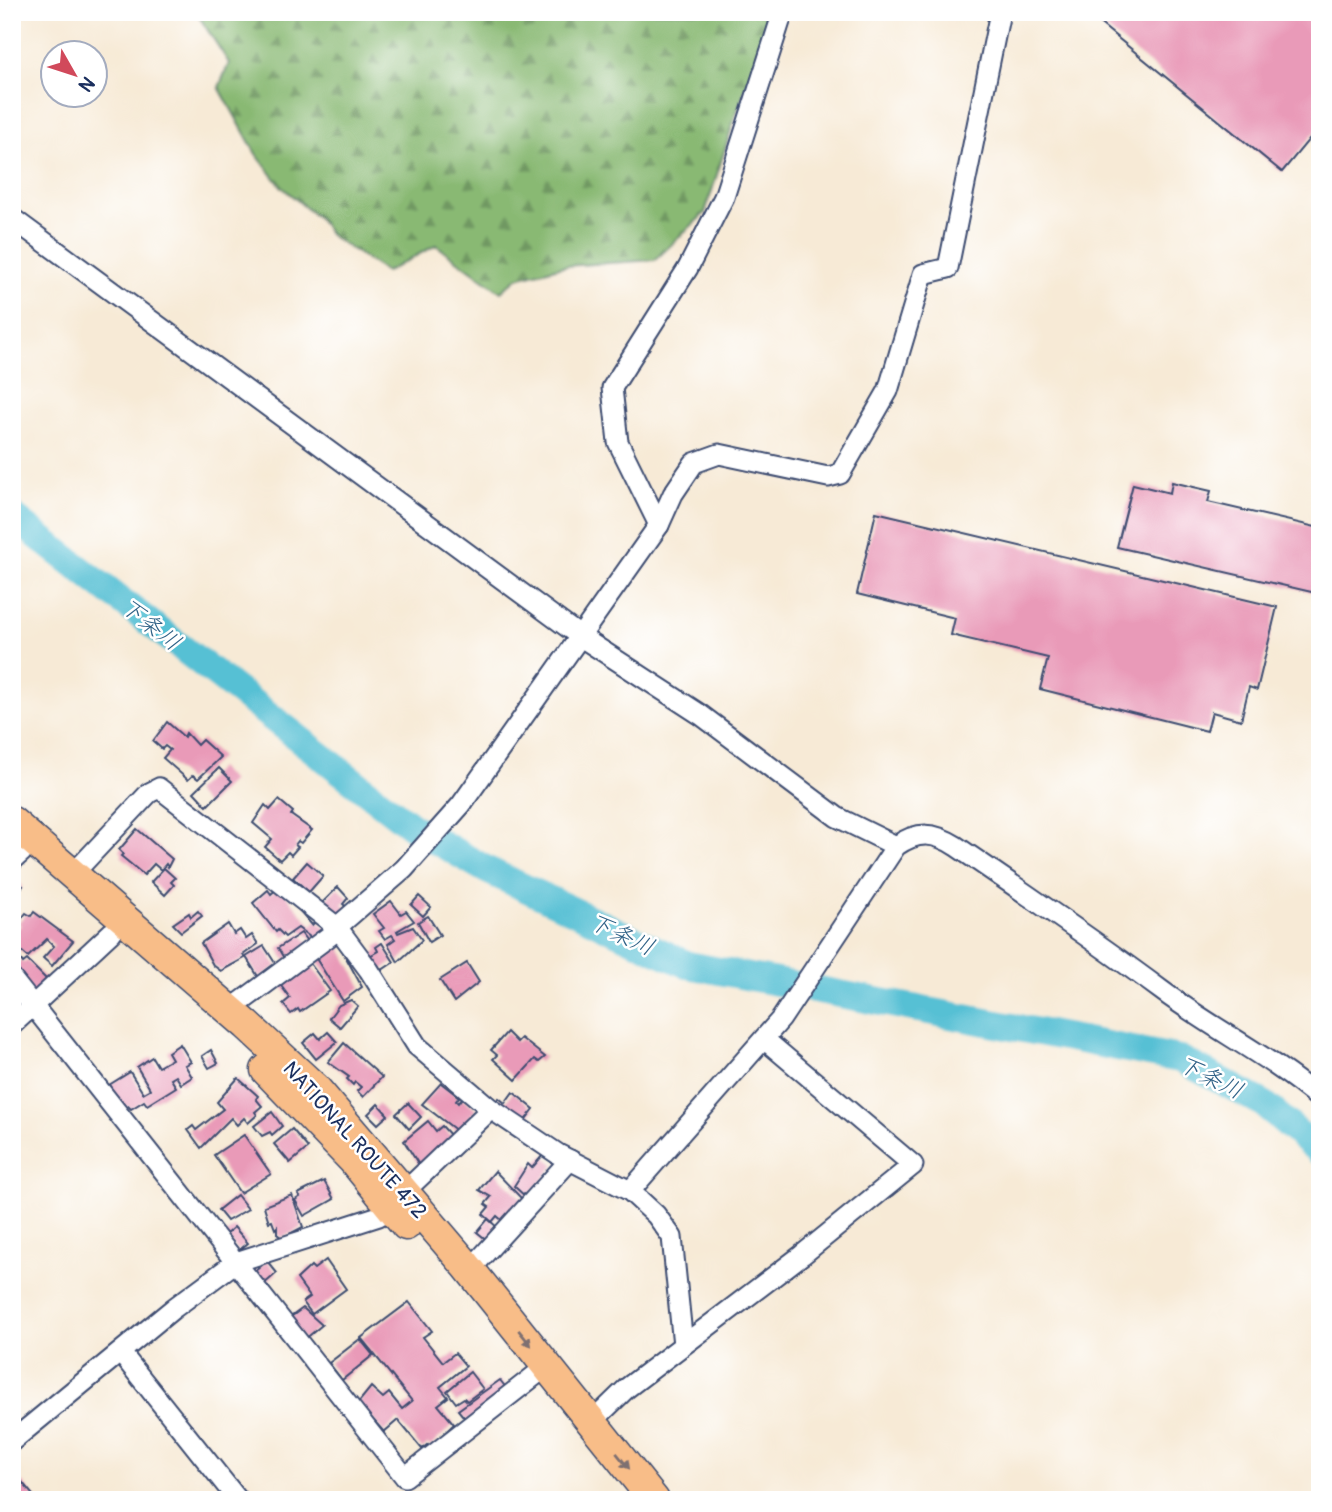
<svg xmlns="http://www.w3.org/2000/svg" width="1332" height="1512" font-family="Pangolin,'Klee One',sans-serif">
<style>
.forest{fill:url(#forest-firs);stroke:#527468;stroke-width:2}
.lines{fill:none;stroke-linecap:round;stroke-linejoin:round}
.river{stroke:#57c0d4;stroke-width:28}
.building{fill:#e99ab8}
.minor-casing{stroke:#3c4b70;stroke-width:23}
.highway-casing{stroke:#3c4b70;stroke-width:33}
.minor{stroke:#fff;stroke-width:19}
.highway{stroke:#f8bd88;stroke-width:30}
.oneway{fill:#7e6f71}
.labels{text-anchor:middle;stroke-width:5;stroke-linejoin:round;paint-order:stroke}
.street-label{font-size:21px;fill:#1b2f5e;stroke:#fff}
.water-label{font-size:23px;font-style:italic;fill:#306287;stroke:#fff}
</style>
<defs>
<pattern id="forest-firs" width="22" height="20" patternUnits="userSpaceOnUse" patternTransform="scale(1.75)"><rect width="22" height="20" fill="#89b973"/><path d="M5 1l3.5 6h-7zM16 11l3.5 6h-7z" fill="#6f9762"/></pattern>
</defs>
<rect width="100%" height="100%" fill="#fff"/>
<filter id="ink" filterUnits="userSpaceOnUse"><feTurbulence type="fractalNoise" baseFrequency=".0143" numOctaves="2"/><feDisplacementMap in="SourceGraphic" scale="14" xChannelSelector="R" yChannelSelector="G"/><feConvolveMatrix kernelMatrix="1 2 1 2 8 2 1 2 1" color-interpolation-filters="sRGB"/></filter>
<filter id="wash" filterUnits="userSpaceOnUse"><feTurbulence type="fractalNoise" baseFrequency=".00686" numOctaves="4" result="noise"/><feDisplacementMap in="SourceGraphic" scale="28" xChannelSelector="R" yChannelSelector="G"/><feGaussianBlur stdDeviation="1.57" result="paint"/><feColorMatrix in="noise" values="0 0 0 0 0 0 0 0 0 0 0 0 0 0 0 0 0 1.4 0 .05"/><feComposite in="paint" operator="in"/></filter>
<g filter="url(#wash)">
<rect width="100%" height="100%" fill="#f7ead6"/>
<path class="forest" d="M196 12H774L735 117 705 213 655 260 563 266 517 278 501 292 436 245 386 272 331 236 319 219 282 187 256 154 219 87 229 63Z"/>
<g class="lines">
<path class="river" d="M12 516 414 828 487 870 688 965 1180 1059 1264 1104 1320 1152"/>
</g>
<g id="blocks">
<g class="building">
<path d="M1086 12H1320V126L1282 172Z"/>
<path d="M1172 482 1211 491 1208 502 1320 528V594L1117 547 1133 484 1170 493Z"/>
<path d="M876 512 1277 607 1257 690 1249 687 1241 720 1212 712 1207 731 1040 689 1048 658 951 635 955 618 857 594Z"/>
<path d="M167 722 184 737 186 733 197 745 202 740 221 757 198 779 193 775 188 780 163 758 170 750 165 746 162 749 153 741Z"/>
<path d="M219 768 232 781 207 806 194 792Z"/>
<path d="M279 800 293 812 291 815 312 830 301 843 298 841 295 845 298 847 291 855 288 852 280 860 265 847 272 839 253 823 265 805 270 810Z"/>
<path d="M137 829 172 859 168 867 166 864 161 870 154 864 144 875 121 856 123 854 119 850Z"/>
<path d="M307 862 323 876 309 892 293 878Z"/>
<path d="M164 868 175 878 171 882 174 885 165 895 151 882Z"/>
<path d="M12 878 23 886 12 898Z"/>
<path d="M279 887 312 925 317 920 327 929 314 940 298 928 285 937 278 930 276 932 253 903 268 890 271 894Z"/>
<path d="M338 887 348 898 343 904 348 909 339 919 321 904Z"/>
<path d="M419 896 431 907 423 916 411 905Z"/>
<path d="M391 901 401 914 406 911 414 921 397 931 398 933 413 927 422 940 398 962 388 944 395 939 392 935 385 939 379 931 384 928 373 914Z"/>
<path d="M198 911 202 916 181 932 173 924 189 913 191 917Z"/>
<path d="M34 912 73 941 52 966 43 958 54 946 47 939 28 957 12 943V935L21 925 18 923 26 913 31 916Z"/>
<path d="M428 916 440 935 429 942 418 922Z"/>
<path d="M228 924 234 934 240 930 246 939 252 935 258 944 243 955 245 958 221 971 213 965 201 943Z"/>
<path d="M301 933 309 944 285 960 278 948Z"/>
<path d="M337 941 362 987 343 1001 315 957Z"/>
<path d="M382 943 394 962 376 974 366 958 378 951 376 947Z"/>
<path d="M264 946 277 966 259 978 246 957Z"/>
<path d="M21 960 23 963 27 960 49 982 33 995 12 969Z"/>
<path d="M309 962 330 991 300 1012 298 1009 291 1014 283 1004 290 998 279 983Z"/>
<path d="M467 963 479 982 454 1002 440 980Z"/>
<path d="M351 1000 358 1006 340 1027 329 1018 339 1005Z"/>
<path d="M328 1032 337 1042 316 1059 303 1043 315 1033 320 1039Z"/>
<path d="M507 1032 517 1042 521 1038 545 1057 539 1062 535 1059 516 1080 493 1059 497 1055 491 1050Z"/>
<path d="M344 1043 382 1077 363 1097 357 1091 361 1087 355 1082 353 1085 347 1079 349 1077 328 1062Z"/>
<path d="M180 1044 191 1062 185 1065 192 1077 181 1084 176 1076 171 1079 176 1087 147 1105 144 1101 131 1109 128 1106 124 1109 109 1085 130 1072 143 1093 150 1089 137 1067 152 1057 158 1067 172 1059 168 1052Z"/>
<path d="M211 1050 218 1063 209 1068 202 1056Z"/>
<path d="M238 1078 258 1096 256 1099 262 1106 255 1112 257 1115 248 1123 244 1118 237 1125 231 1118 201 1148 188 1130 193 1126 196 1130 223 1109 217 1102Z"/>
<path d="M441 1083 459 1097 456 1101 458 1103 462 1098 477 1109 457 1131 422 1104Z"/>
<path d="M513 1092 534 1109 522 1124 495 1104 499 1098 505 1103Z"/>
<path d="M408 1103 421 1117 409 1129 396 1114Z"/>
<path d="M378 1104 388 1115 378 1124 368 1114Z"/>
<path d="M272 1112 282 1126 272 1135 270 1132 262 1136 254 1126Z"/>
<path d="M428 1121 436 1131 442 1126 452 1137 419 1165 404 1141Z"/>
<path d="M292 1129 308 1148 290 1163 274 1144Z"/>
<path d="M244 1135 271 1174 240 1193 214 1155Z"/>
<path d="M543 1155 555 1165 527 1198 514 1186 528 1164 532 1168Z"/>
<path d="M495 1171 523 1200 504 1222 497 1216 492 1222 483 1214 489 1207 485 1204 491 1197 479 1190Z"/>
<path d="M324 1181 334 1199 304 1216 295 1200 300 1197 298 1194Z"/>
<path d="M237 1195 248 1209 227 1221 218 1210Z"/>
<path d="M292 1195 303 1227 282 1238 277 1234V1227L275 1229 272 1221 269 1222 264 1206Z"/>
<path d="M488 1219 498 1228 488 1241 477 1232Z"/>
<path d="M234 1227 248 1243 238 1251 225 1235Z"/>
<path d="M326 1260 346 1289 312 1314 303 1302 310 1297 297 1279 311 1266 314 1269Z"/>
<path d="M267 1261 277 1273 264 1284 254 1272Z"/>
<path d="M409 1302 432 1331 423 1337 443 1362 455 1353 466 1366 440 1387 448 1397 438 1405 454 1424 430 1447 428 1444 422 1449 398 1420 384 1432 358 1403 371 1387 383 1398 389 1393 402 1409 412 1401 361 1338Z"/>
<path d="M303 1308 322 1325 304 1340 288 1319Z"/>
<path d="M360 1339 373 1355 342 1380 329 1363Z"/>
<path d="M470 1372 483 1389 467 1401 464 1398 456 1403 447 1391Z"/>
<path d="M500 1380 507 1389 467 1421 458 1410Z"/>
<path d="M22 1482 37 1500H12V1491Z"/>
</g>
</g>
</g>
<g filter="url(#ink)">
<use href="#blocks" fill-opacity="0" stroke="#3c4b70" stroke-width="2"/>
<g class="lines">
<g class="minor-casing">
<g id="minor">
<path d="M12 218 581 637 701 715 837 817 896 846"/>
<path d="M659 525 618 442 612 388 688 268 724 197 783 12"/>
<path d="M12 861 22 852"/>
<path d="M72 875 149 793 159 788 337 927 369 970 417 1046 491 1109 558 1154 630 1191 656 1215 672 1237 683 1345"/>
<path d="M337 927 404 869 461 805 659 525 673 494 694 463 719 454 828 477 840 474 888 391 923 274 948 268 1000 12"/>
<path d="M12 979 405 1477 547 1366"/>
<path d="M230 1010 339 929"/>
<path d="M12 1025 112 932"/>
<path d="M630 1191 781 1019 896 846C918 831 934 832 956 846 1025 893 1094 940 1161 990 1213 1029 1271 1057 1320 1099"/>
<path d="M470 1270 570 1160"/>
<path d="M121 1353 238 1500"/>
<path d="M592 1422 627 1388 802 1255 913 1165 764 1039"/>
<path d="M12 1441 174 1308 236 1262 379 1216 491 1109"/>
</g>
</g>
<g class="highway-casing">
<g id="highway">
<path d="M12 822 247 1025 315 1088 466 1265 654 1500"/>
<path d="M266 1070 353 1160 406 1225"/>
</g>
</g>
<use href="#minor" class="minor"/>
<use href="#highway" class="highway"/>
</g>
<defs><path id="oneway-solid" d="M-6-.8H1V-3.2L6.5 0L1 3.2V.8H-6Z" transform="scale(1.75)"/></defs>
<g class="oneway">
<use href="#oneway-solid" transform="translate(525 1338) rotate(51)"/>
<use href="#oneway-solid" transform="translate(623 1461) rotate(51)"/>
</g>
</g>
<g class="labels">
<g class="street-label">
<text transform="translate(355 1140) rotate(48)" y="7">NATIONAL ROUTE 472</text>
</g>
<g class="water-label">
<text transform="translate(151 624) rotate(38)" y="8">下条川</text>
<text transform="translate(622 934) rotate(25)" y="8">下条川</text>
<text transform="translate(1211 1077) rotate(26)" y="8">下条川</text>
</g>
</g>
<rect width="1332" height="1512" fill="none" stroke="#fff" stroke-width="42"/>
<g transform="translate(74 74) rotate(129)"><circle r="33" fill="#ffffff" stroke="#a4acbf" stroke-width="2"/>
<path d="M0-5L12 26L0 18L-12 26Z" fill="#d1495b"/>
<text y="-10" font-size="19" font-weight="bold" text-anchor="middle" fill="#1b2f5e">N</text>
</g>
</svg>
